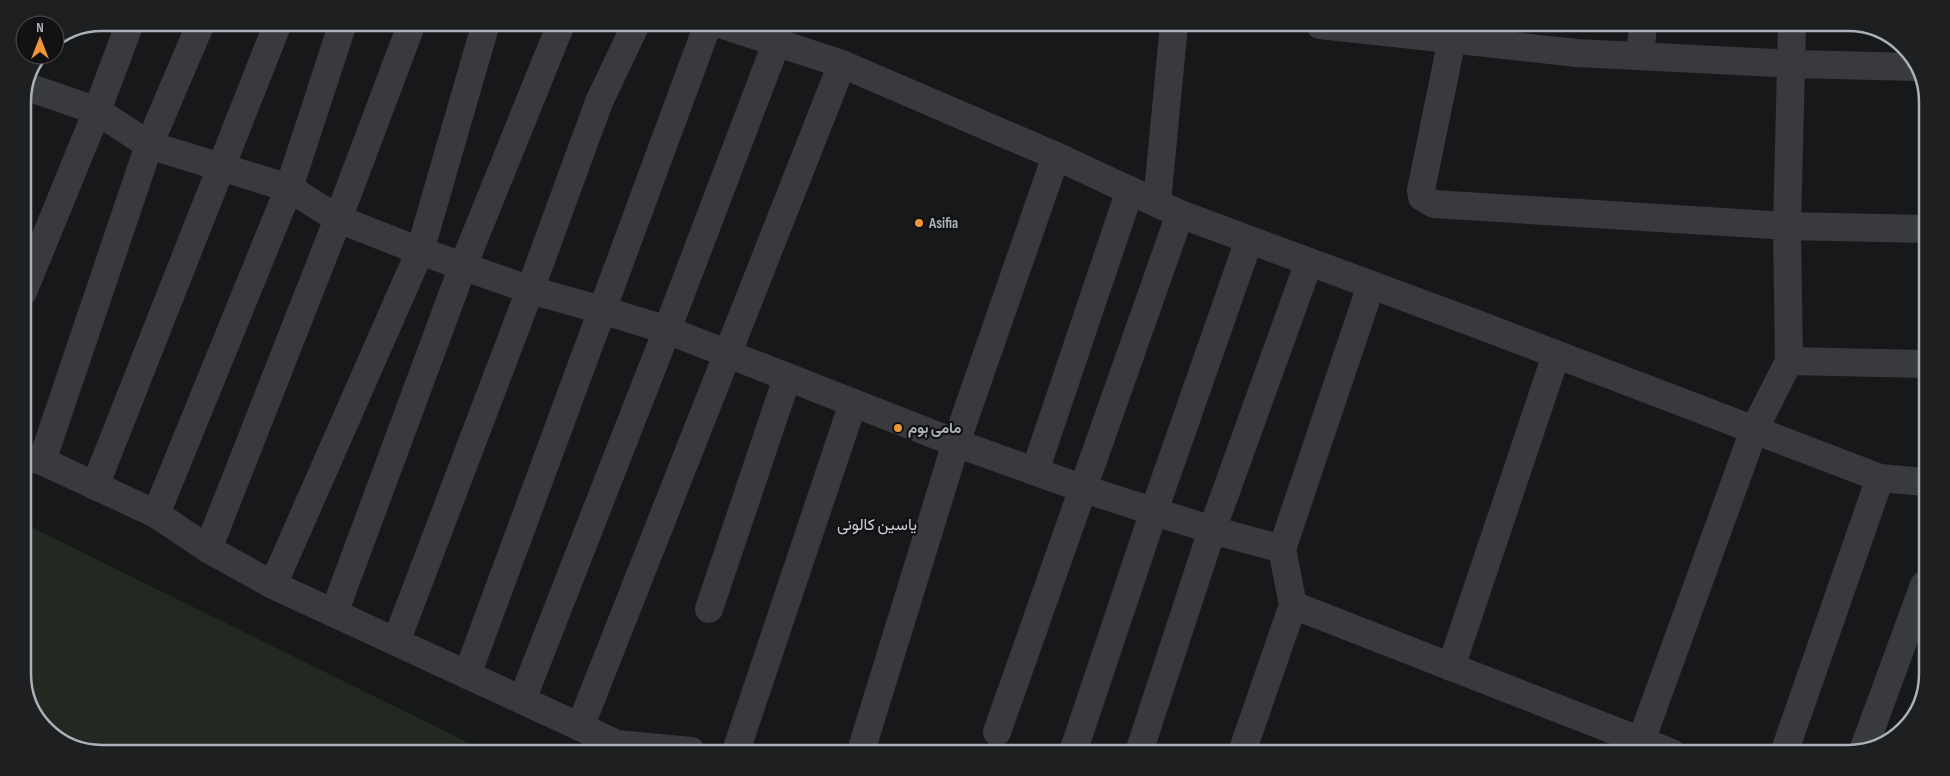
<svg xmlns="http://www.w3.org/2000/svg" width="1950" height="776" font-family="'Sofia Sans Condensed',Vazirmatn,sans-serif">
<style>
.green{fill:#212921}
.lines{fill:none;stroke-linecap:round;stroke-linejoin:round}
.minor{stroke:#383a3e;stroke-width:28}
.poi-dot{fill:#f09638;stroke:#121214;stroke-width:2}
.labels{text-anchor:middle;stroke-width:4.5;stroke-linejoin:round;paint-order:stroke}
.poi-label{font-size:15px;font-weight:bold;fill:#aab1b9;stroke:#121214;text-anchor:start}
.neighbourhood-label{font-size:16px;fill:#cacfd5;stroke:#121214}
.rim{fill:none;stroke:#aab1b9;stroke-width:2.5}
</style>
<rect width="100%" height="100%" fill="#171819"/>
<path class="green" d="M23 523 483 750 77 749 39 722 23 679Z"/>
<g class="lines">
<g class="minor">
<path d="M720 24 842 64 1056 156 1180 214 1477 324 1880 478 1925 482"/>
<path d="M1320 25 1577 53 1793 64 1916 67"/>
<path d="M1452 39 1421 190 1422 197 1434 204 1787 226 1926 229"/>
<path d="M1640 56 1643 26"/>
<path d="M28 87 97 111 149 145 289 188 338 219 420 251 530 290 602 310 667 330 956 443 1084 489 1212 530 1282 549 1293 605 1242 752"/>
<path d="M1157 202 1174 25"/>
<path d="M23 292 97 111 130 23"/>
<path d="M1789 361 1925 364"/>
<path d="M23 456 42 461 156 514 208 549 273 585 617 744 691 751"/>
<path d="M42 461 149 145 201 23"/>
<path d="M1035 471 1130 190"/>
<path d="M95 486 278 23"/>
<path d="M156 514 289 188 343 23"/>
<path d="M208 549 338 219 412 23"/>
<path d="M1282 549 1371 285"/>
<path d="M273 585 420 251 486 23"/>
<path d="M1293 605 1672 753"/>
<path d="M709 609 787 378"/>
<path d="M334 613 463 266 561 24"/>
<path d="M396 642 530 290 599 102 636 24"/>
<path d="M1451 667 1556 355"/>
<path d="M467 675 708 24"/>
<path d="M522 700 667 330 776 44"/>
<path d="M580 727 842 64"/>
<path d="M997 732 1180 214"/>
<path d="M1641 741 1754 430 1789 361 1787 226 1792 27"/>
<path d="M1864 748 1924 585"/>
<path d="M736 751 853 403"/>
<path d="M861 751 956 443 1056 156"/>
<path d="M1073 752 1154 511 1249 240"/>
<path d="M1139 752 1212 530 1309 262"/>
<path d="M1784 753 1880 478"/>
</g>
</g>
<g class="poi-dot">
<circle cx="919" cy="223" r="5"/>
<circle cx="898" cy="428" r="5"/>
</g>
<g class="labels">
<g class="poi-label">
<text x="929" y="228">Asifia</text>
<text x="908" y="433">مامی ہوم</text>
</g>
<g class="neighbourhood-label">
<text x="877" y="530">یاسین کالونی</text>
</g>
</g>
<path d="M0 0H1950V776H0ZM102 31H1848A71 71 0 0 1 1919 102V674A71 71 0 0 1 1848 745H102A71 71 0 0 1 31 674V102A71 71 0 0 1 102 31Z" fill="#1e1f21" fill-rule="evenodd"/>
<path class="rim" d="M102 31H1848A71 71 0 0 1 1919 102V674A71 71 0 0 1 1848 745H102A71 71 0 0 1 31 674V102A71 71 0 0 1 102 31Z"/>
<g transform="translate(40 40)"><circle r="24" fill="#121214" stroke="#4f5256"/>
<path d="M0-4L9 19L0 12L-9 19Z" fill="#f09638"/>
<text y="-8" font-size="14" font-weight="bold" text-anchor="middle" fill="#aab1b9">N</text>
</g>
</svg>
